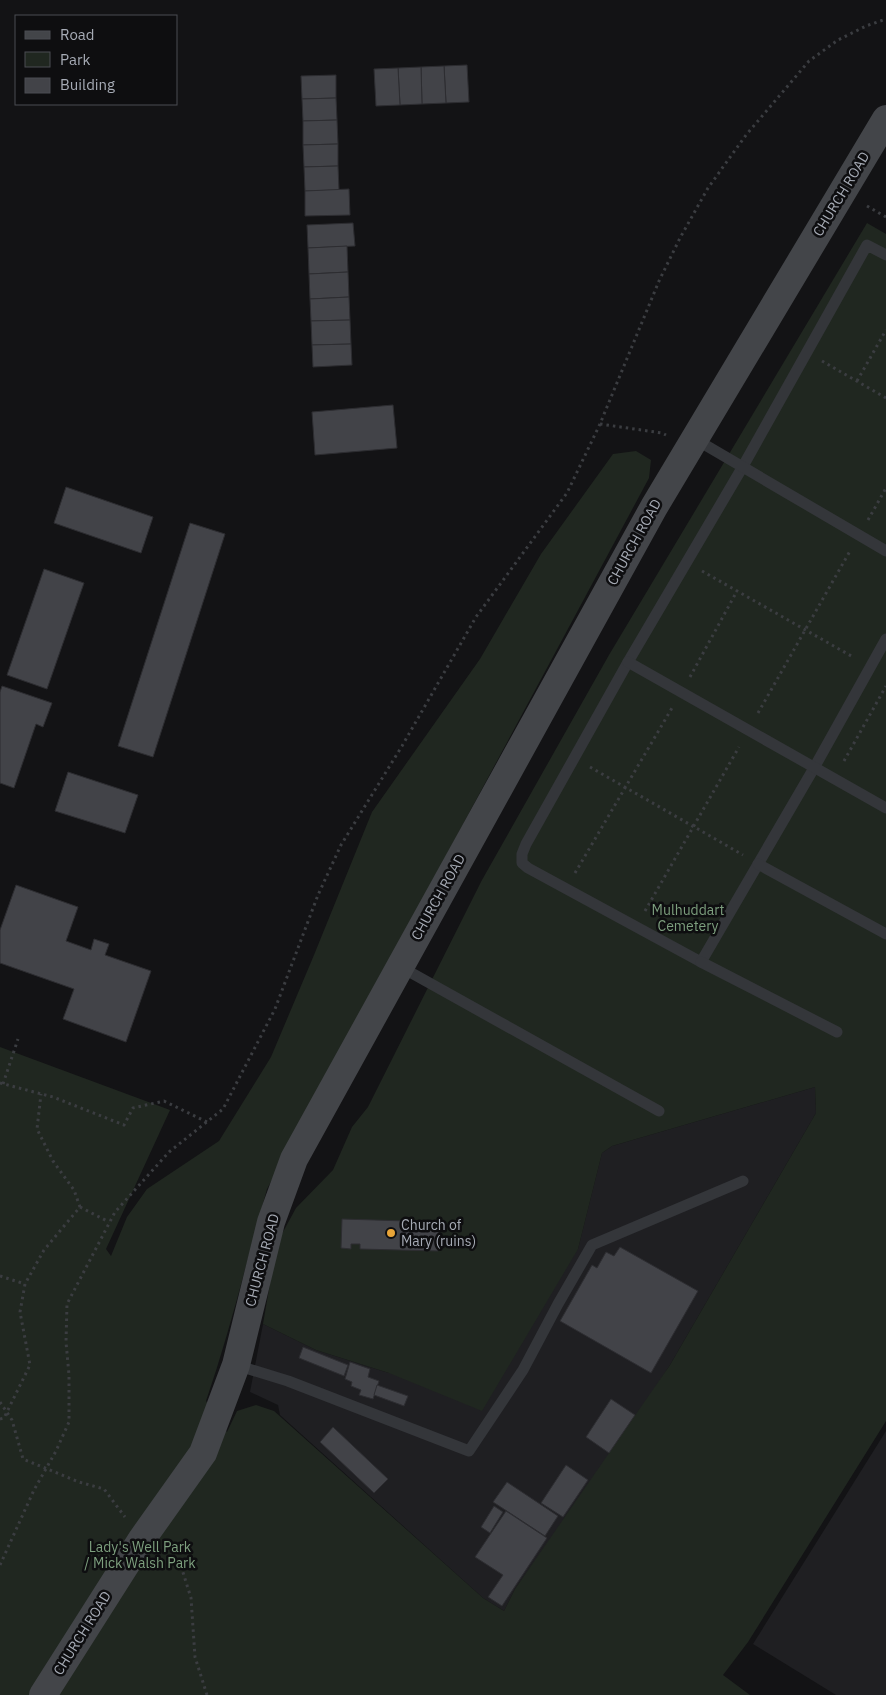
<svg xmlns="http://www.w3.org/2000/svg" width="886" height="1695" font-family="'IBM Plex Sans',sans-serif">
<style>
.built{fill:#1f1f22}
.green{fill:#202720}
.building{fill:#424348;stroke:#2d2d31}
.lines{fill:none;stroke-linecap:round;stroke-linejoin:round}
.path{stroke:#3b3d41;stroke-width:3;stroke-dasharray:2.5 4;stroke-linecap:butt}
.lane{stroke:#34363a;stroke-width:11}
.secondary{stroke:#434549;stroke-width:28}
.poi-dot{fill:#e8a438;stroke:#0e0e10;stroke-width:2}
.labels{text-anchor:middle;stroke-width:5;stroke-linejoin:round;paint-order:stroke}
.street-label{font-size:14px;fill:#a6abb5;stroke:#0e0e10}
.park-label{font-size:14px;fill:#7d9f7e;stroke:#0e0e10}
.poi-label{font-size:14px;fill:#a6abb5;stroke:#0e0e10;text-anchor:start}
</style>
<rect width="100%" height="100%" fill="#131315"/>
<g class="built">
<path d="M815 1087 816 1113 670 1365 561 1533 551 1539 515 1589 504 1611 483 1598 280 1415 278 1405 250 1392 263 1324 316 1350 389 1373 578 1249 602 1153 612 1146Z"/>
<path d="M886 1431V1695H836L753 1644Z"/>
</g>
<path class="green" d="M867 223 886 234V1421L748 1642 723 1675 750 1695H0V1047L170 1110 106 1249 111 1256 127 1217 147 1189 219 1141 271 1057 314 955 372 812 480 659 541 554 613 454 636 451 651 460 649 478 267 1189C247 1260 230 1331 206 1401L227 1432 237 1411 256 1405 274 1411 483 1598 504 1611 515 1589 670 1365 816 1113 815 1087 612 1146 602 1153 578 1249 482 1411 389 1373 316 1350 263 1324 277 1243 296 1208 333 1170 352 1127 368 1107 482 880 609 655Z"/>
<g class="building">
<path d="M467 65 469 102 446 103 444 66Z"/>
<path d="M444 66 446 103 422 104 421 67Z"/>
<path d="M421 67 422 104 400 105 398 68Z"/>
<path d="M398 68 400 105 376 106 374 69Z"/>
<path d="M336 75V98L302 99 301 76Z"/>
<path d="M336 98 337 120 303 121 302 99Z"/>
<path d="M337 120 338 144 303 145V121Z"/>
<path d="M338 144V166L304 167 303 145Z"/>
<path d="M338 166 339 190 305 191 304 167Z"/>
<path d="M349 189 350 215 305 216V191Z"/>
<path d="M353 223 355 246 308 248 307 225Z"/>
<path d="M347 246 348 272 309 274 308 248Z"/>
<path d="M348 272 349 297 310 299 309 274Z"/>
<path d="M349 297 350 320 311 321 310 299Z"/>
<path d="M350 320 351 344 312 345 311 321Z"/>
<path d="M351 344 352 365 313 367 312 345Z"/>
<path d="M393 405 397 448 315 455 312 412Z"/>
<path d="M66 487 153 517 141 553 54 523Z"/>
<path d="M190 523 225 534 153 757 118 746Z"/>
<path d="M44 569 84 583 47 689 7 675Z"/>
<path d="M2 686 52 703 43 727 36 724 14 788 0 783V692Z"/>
<path d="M68 772 138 795 125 833 55 811Z"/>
<path d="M16 885 78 907 66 941 91 950 94 939 109 944 105 955 151 971 126 1042 63 1019 74 989 0 963V930Z"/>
<path d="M342 1219 440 1222 438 1251 360 1249V1244H351V1249L341 1248Z"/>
<path d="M620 1247 698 1291 651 1373 560 1321 592 1265 597 1268 606 1252 614 1256Z"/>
<path d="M303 1347 348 1365 344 1376 299 1358Z"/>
<path d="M350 1362 370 1369 368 1377 379 1381 373 1399 359 1395 361 1390 351 1386 352 1382 345 1379Z"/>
<path d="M377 1385 408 1396 404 1406 374 1395Z"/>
<path d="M611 1399 635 1415 609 1453 586 1437Z"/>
<path d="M333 1427 388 1479 374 1493 320 1442Z"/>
<path d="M566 1465 588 1480 563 1517 541 1503Z"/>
<path d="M507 1482 558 1516 545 1536 493 1502Z"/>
<path d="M494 1506 503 1512 490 1533 481 1527Z"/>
<path d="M506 1511 547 1538 502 1606 488 1597 503 1575 475 1557Z"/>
</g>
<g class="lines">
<g class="path">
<path d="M867 206 886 217"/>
<path d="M822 361 886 398"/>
<path d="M857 381 886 330"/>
<path d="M600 424 662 433 666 435"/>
<path d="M868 520 886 488"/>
<path d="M702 571 853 657"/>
<path d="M690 677 737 591"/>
<path d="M758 713 850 551"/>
<path d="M844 761 886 686"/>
<path d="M590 767 743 855"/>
<path d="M575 873 672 708"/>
<path d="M645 911 739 747"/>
<path d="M0 1083 53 1097 124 1125 133 1108 164 1101 207 1122"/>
<path d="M3 1084 18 1039"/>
<path d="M80 1207 109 1222"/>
<path d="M0 1276 25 1284"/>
<path d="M0 1402 12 1420 23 1459 79 1482 104 1489 125 1517"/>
<path d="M0 1419 4 1418 30 1365 20 1312 25 1284 44 1250 80 1207 74 1190 53 1161 37 1129 41 1094"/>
<path d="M0 1565 34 1490 56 1451 69 1422V1375L66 1342 67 1304 115 1212 169 1152 223 1109 275 1009 318 895 341 845 402 746 476 617 567 493 600 424 659 281 680 238 708 188 746 135 809 61 838 40 866 26 886 19"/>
<path d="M181 1566 191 1598 195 1657 207 1695"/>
</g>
<g class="lane">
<path d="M886 255 867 245 742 468 628 662 526 844 522 854V863L528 868 701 962 814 768 886 639"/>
<path d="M695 439 886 551"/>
<path d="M628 662 886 808"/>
<path d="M758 864 886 934"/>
<path d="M701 962 837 1032"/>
<path d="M399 966 659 1111"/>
<path d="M236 1365 288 1381 469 1451 523 1370 558 1304 592 1245 743 1181"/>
</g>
<path class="secondary" d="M43 1695 142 1539 203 1453 236 1365 271 1222 294 1159 654 507 886 119"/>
</g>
<circle class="poi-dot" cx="391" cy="1233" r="5"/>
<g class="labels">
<g class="street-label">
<text transform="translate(841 194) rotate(-59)" y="5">CHURCH ROAD</text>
<text transform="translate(634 542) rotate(-61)" y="5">CHURCH ROAD</text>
<text transform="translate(438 897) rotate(-61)" y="5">CHURCH ROAD</text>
<text transform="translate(262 1260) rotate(-75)" y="5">CHURCH ROAD</text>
<text transform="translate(82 1633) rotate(-58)" y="5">CHURCH ROAD</text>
</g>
<g class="park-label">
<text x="688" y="915">Mulhuddart<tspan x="688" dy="16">Cemetery</tspan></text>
<text x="140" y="1552">Lady's Well Park<tspan x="140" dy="16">/ Mick Walsh Park</tspan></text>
</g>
<g class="poi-label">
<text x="401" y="1230">Church of<tspan x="401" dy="16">Mary (ruins)</tspan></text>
</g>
</g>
<rect x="15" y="15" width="162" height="90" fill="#0e0e10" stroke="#4b4d52"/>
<rect x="25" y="31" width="25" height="8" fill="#434549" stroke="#4b4d52"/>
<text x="60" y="40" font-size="15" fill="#a6abb5">Road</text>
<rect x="25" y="52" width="25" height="15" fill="#202720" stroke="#4b4d52"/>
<text x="60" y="65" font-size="15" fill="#a6abb5">Park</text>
<rect x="25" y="78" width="25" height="15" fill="#424348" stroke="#4b4d52"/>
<text x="60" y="90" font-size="15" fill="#a6abb5">Building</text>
</svg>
